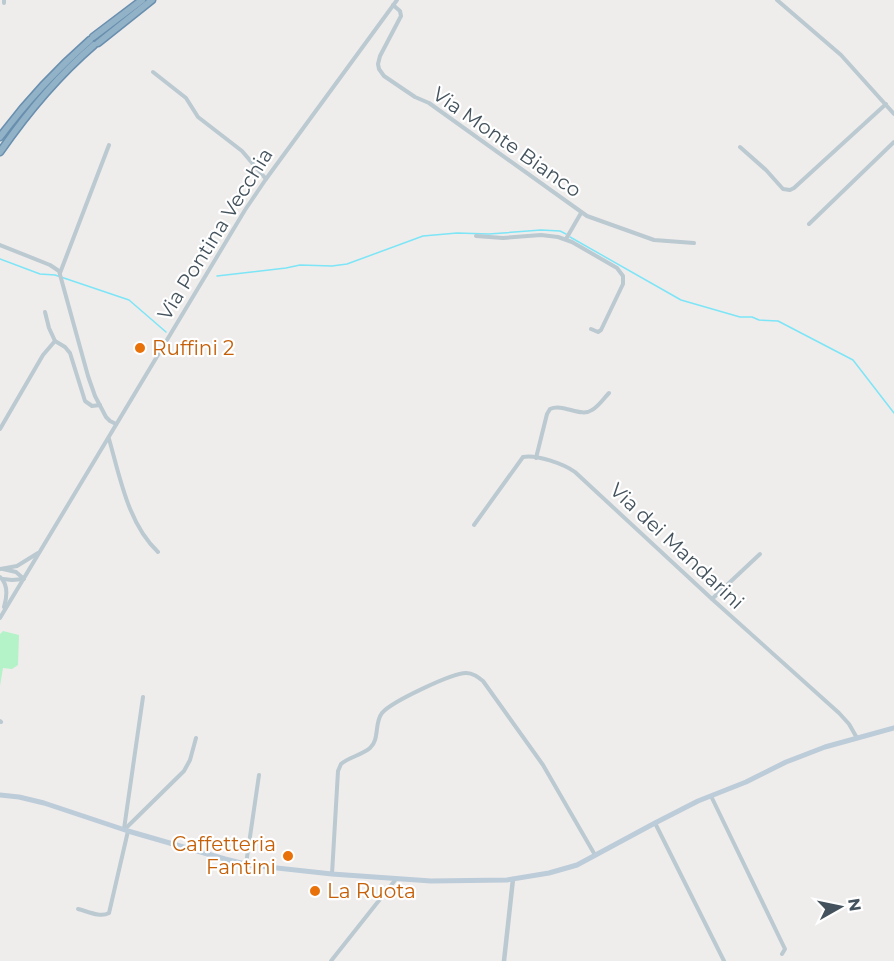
<svg xmlns="http://www.w3.org/2000/svg" width="894" height="961" font-family="Montserrat,sans-serif">
<style>
.green{fill:#b4f3c8}
.lines{fill:none;stroke-linecap:round;stroke-linejoin:round}
.stream{stroke:#7ce5f6;stroke-width:1.5}
.trunk-casing{stroke:#698fae;stroke-width:9}
.minor{stroke:#bbc9d1;stroke-width:4}
.tertiary{stroke:#bbc9d1;stroke-width:4.5}
.secondary{stroke:#bcccd8;stroke-width:5}
.trunk{stroke:#92b2c8;stroke-width:6}
.food-dot{fill:#e8710a;stroke:#fff;stroke-width:2}
.labels{text-anchor:middle;stroke-width:4.5;stroke-linejoin:round;paint-order:stroke}
.street-label{font-size:20px;fill:#43525c;stroke:#fff}
.food-label{font-size:20px;fill:#c56008;stroke:#fff;text-anchor:start}
</style>
<rect width="100%" height="100%" fill="#efecec"/>
<path class="green" d="M3 631 19 635 18 665 12 669 3 668 0 686V634Z"/>
<g class="lines">
<g class="stream">
<path d="M570 237 681 300 740 317H752L759 320 778 321 853 360 894 413"/>
<path d="M0 259 40 274 55 275 129 300 166 332"/>
<path d="M217 276 286 268 300 265 332 266 347 264 423 236 457 233 489 234 541 230 560 231 566 234"/>
</g>
<g class="trunk-casing">
<g id="trunk">
<path d="M93 37 142 0"/>
<path d="M98 43 152 0"/>
<path d="M0 137C26 102 57 69 90 40"/>
<path d="M0 152C27 113 58 76 94 45"/>
</g>
</g>
<g class="minor">
<path d="M777 0 841 55 894 114"/>
<path d="M4 3V0"/>
<path d="M393 5 400 11 401 16 380 56 378 64 379 69 384 76 415 97 429 103 587 216 654 240 694 243"/>
<path d="M153 72 186 98 198 117 242 151 266 179"/>
<path d="M740 147 766 170 783 189 790 190 794 188 886 104"/>
<path d="M809 224 894 142"/>
<path d="M476 236 503 238 541 235 558 237 572 242 617 268 623 276V284L601 330 598 332 591 329"/>
<path d="M566 239 581 213"/>
<path d="M0 245 50 265 59 271 88 376 95 396 106 417 110 421 116 424"/>
<path d="M60 273 109 145"/>
<path d="M45 312 49 328 55 341"/>
<path d="M0 429 43 355 55 341 65 347 70 353 85 401 92 406 100 405"/>
<path d="M109 439C120 477 128 524 158 552"/>
<path d="M536 458 547 414 550 409C563 403 581 418 592 410 599 406 604 398 609 393"/>
<path d="M474 525 523 457C536 454 564 464 575 472L712 599 839 713 849 724 857 738"/>
<path d="M0 569 17 566 38 553"/>
<path d="M3 569 16 572 24 579 12 580 3 579"/>
<path d="M0 577C9 585 7 597 4 607"/>
<path d="M712 599 760 554"/>
<path d="M0 618 245 210 266 179 397 0"/>
<path d="M0 721 1 722"/>
<path d="M711 796 785 949 782 954"/>
<path d="M655 823 724 961"/>
<path d="M124 829 143 697"/>
<path d="M125 829 184 771 190 760 196 738"/>
<path d="M246 864 259 775"/>
<path d="M332 874 338 771 341 764C349 757 362 755 370 748 380 739 374 723 382 713 391 702 452 673 466 673 473 673 478 677 483 681L543 765 595 855"/>
<path d="M78 909C87 911 100 918 109 913L128 831"/>
<path d="M331 961 396 879"/>
</g>
<path class="tertiary" d="M504 961 513 879"/>
<path class="secondary" d="M0 795 19 797 44 803 128 831 225 859 249 865 332 874 431 881 507 880 549 873 577 865 655 823 698 801 746 782 786 762 825 747 894 728"/>
<use href="#trunk" class="trunk"/>
</g>
<g class="food-dot">
<circle cx="140" cy="348" r="6"/>
<circle cx="288" cy="856" r="6"/>
<circle cx="315" cy="891" r="6"/>
</g>
<g class="labels">
<g class="street-label">
<text transform="translate(507 142) rotate(35)" y="7">Via Monte Bianco</text>
<text transform="translate(215 234) rotate(-58)" y="7">Via Pontina Vecchia</text>
<text transform="translate(677 546) rotate(43)" y="7">Via dei Mandarini</text>
</g>
<g class="food-label">
<text x="152" y="355">Ruffini 2</text>
<text x="276" y="851" text-anchor="end">Caffetteria<tspan x="276" dy="23">Fantini</tspan></text>
<text x="327" y="898">La Ruota</text>
</g>
</g>
<g transform="translate(840 907) rotate(81)" stroke="#ffffff" stroke-width="4.5" paint-order="stroke">
<path d="M0-4.5L10 22L0 15L-10 22Z" fill="#43525c"/>
<text y="-9" font-size="16" font-weight="bold" text-anchor="middle" fill="#43525c">N</text>
</g>
</svg>
